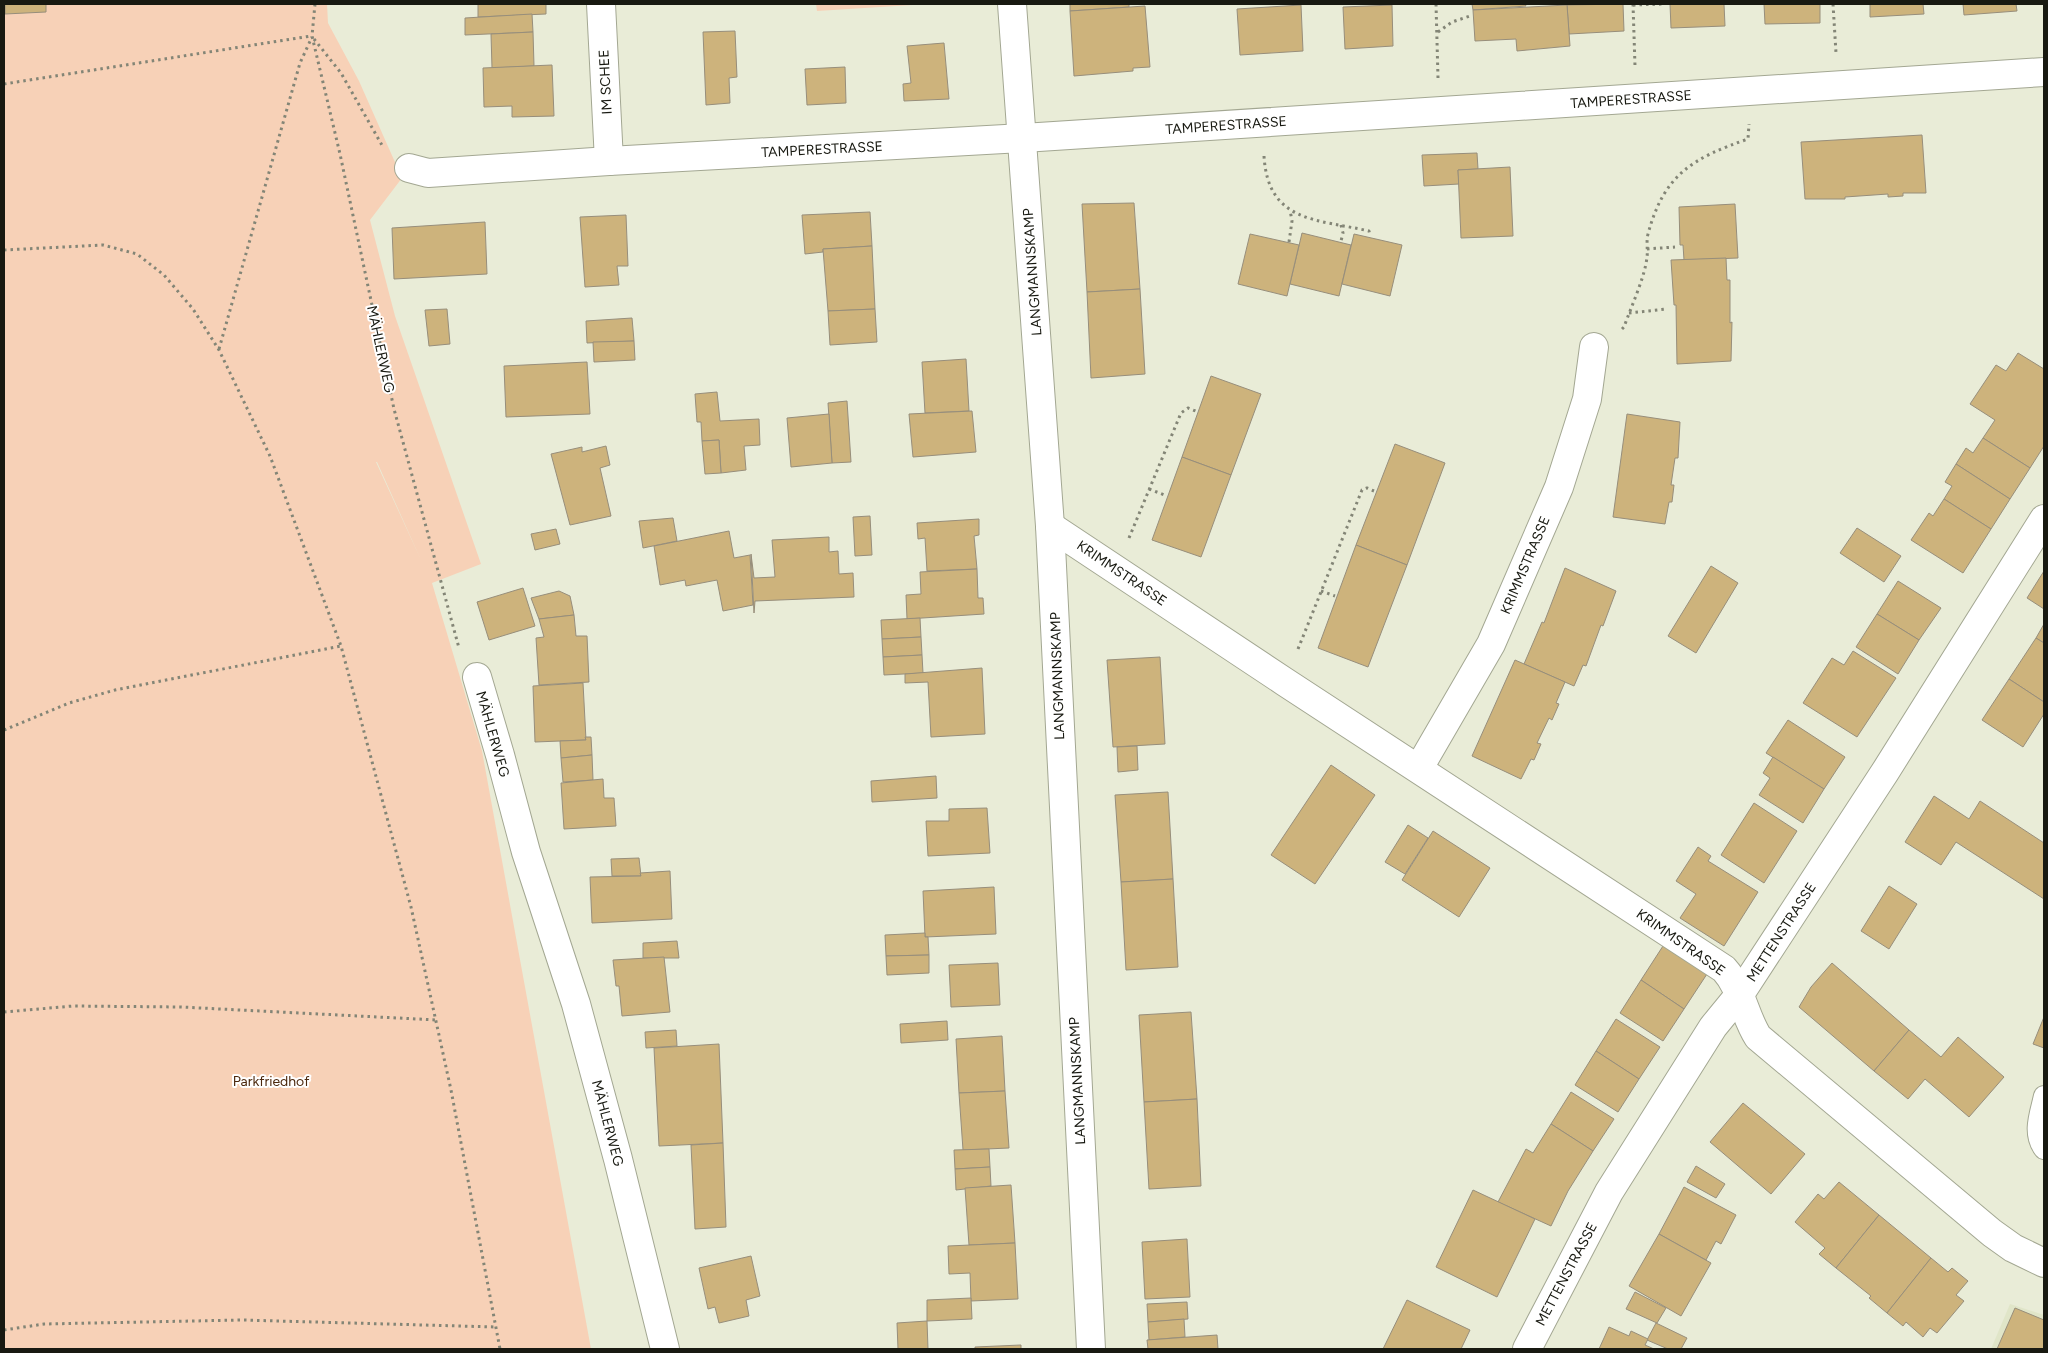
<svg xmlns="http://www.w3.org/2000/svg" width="2048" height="1353" font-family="Figtree,sans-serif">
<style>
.built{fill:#e0e5c8}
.green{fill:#f7d1b7;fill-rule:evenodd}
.building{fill:#cdb37c;stroke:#978e7b}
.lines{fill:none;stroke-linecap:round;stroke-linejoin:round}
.service-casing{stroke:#a3a792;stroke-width:22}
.minor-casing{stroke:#a3a792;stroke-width:30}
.path{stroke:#838576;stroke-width:3;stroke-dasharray:2.5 4;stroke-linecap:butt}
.service{stroke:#fff;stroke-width:20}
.minor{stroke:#fff;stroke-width:28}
.labels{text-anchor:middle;stroke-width:4;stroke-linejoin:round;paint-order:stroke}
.street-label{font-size:14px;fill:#181911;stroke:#fff}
.park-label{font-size:14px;fill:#4b280d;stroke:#fff}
</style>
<rect width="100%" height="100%" fill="#e9ecd7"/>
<path class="built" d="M2010 1304 2044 1315V1349H1991Z"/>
<g class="green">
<path d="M4 4H327L328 23 359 81 402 178 370 220 395 316 481 564 432 583 482 751 591 1349H4ZM376 462H377L421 560Z"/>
<path d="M816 4H928L817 11Z"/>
</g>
<g class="building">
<path d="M5 4H46V12L5 14Z"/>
<path d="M478 4H546V14L478 17Z"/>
<path d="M1070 4H1129V7L1070 11Z"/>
<path d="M1472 4H1525L1526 6 1473 10Z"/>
<path d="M1623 4 1624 31 1569 34 1567 5Z"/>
<path d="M1670 4H1724L1725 26 1671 28Z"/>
<path d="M1764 4H1820V23L1765 24Z"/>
<path d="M1870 4H1923L1924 14 1870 17Z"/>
<path d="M1963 4H2016L2017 11 1964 15Z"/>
<path d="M1301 5 1303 51 1240 55 1237 9Z"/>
<path d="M1392 5 1393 46 1345 49 1343 7Z"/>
<path d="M1567 5 1570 46 1517 51 1516 39 1475 41 1473 10Z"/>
<path d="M1145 6 1150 67 1133 68V71L1074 76 1070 11Z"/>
<path d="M532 14 533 32 465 35V18Z"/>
<path d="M735 31 737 77 729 78 730 103 706 105 703 32Z"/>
<path d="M533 32 534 66 492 68 491 34Z"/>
<path d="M944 43 949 99 904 101 903 84 911 83 907 46Z"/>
<path d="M552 65 554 116 512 117V106L484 107 483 68Z"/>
<path d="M845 67 846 103 807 105 805 69Z"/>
<path d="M1922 135 1926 193H1903V196L1888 197V194L1845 197V199H1805L1801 142Z"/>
<path d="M1477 153 1478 169 1458 170 1459 184 1424 186 1422 155Z"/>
<path d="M1510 167 1513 236 1461 238 1458 170Z"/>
<path d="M1134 203 1140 289 1087 292 1082 204Z"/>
<path d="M1735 204 1738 258 1684 260 1683 245H1680L1679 207Z"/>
<path d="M870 212 872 246 823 249V252L805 254 802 215Z"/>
<path d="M626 215 628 266H617L619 285 585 287 580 217Z"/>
<path d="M485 222 487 274 394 279 392 228Z"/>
<path d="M1302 233 1351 245 1339 296 1290 284Z"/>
<path d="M1250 234 1299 245 1287 296 1238 284Z"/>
<path d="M1354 234 1402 245 1390 296 1342 284Z"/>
<path d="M872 246 875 309 828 311 823 249Z"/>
<path d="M1726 258 1727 280H1730V323L1732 322 1731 361 1677 364 1676 305H1674L1671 260Z"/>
<path d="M1140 289 1145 374 1091 378 1087 292Z"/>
<path d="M447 309 450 344 429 346 425 310Z"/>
<path d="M875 309 877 342 830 345 828 311Z"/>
<path d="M632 318 634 341 587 343 586 321Z"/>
<path d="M634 341 635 360 594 362 593 342Z"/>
<path d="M2018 353 2044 369V446L2030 468 1983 438 1995 420 1970 404 1996 365 2006 371Z"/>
<path d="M966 359 969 411 925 413 922 362Z"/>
<path d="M587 362 590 414 506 417 504 366Z"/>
<path d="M1211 376 1261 394 1231 475 1182 457Z"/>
<path d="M717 392 720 421 759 419 760 445 744 446 746 470 721 473 719 440 702 441 701 422H697L695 394Z"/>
<path d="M847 401 851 462 832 463 828 403Z"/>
<path d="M972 411 976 452 913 457 909 414Z"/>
<path d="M829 414 832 463 791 467 787 418Z"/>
<path d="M1627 414 1680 422 1678 458H1675L1671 485H1674L1672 502H1669L1665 524 1613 517Z"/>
<path d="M1983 438 2030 468 2010 499 1956 464 1966 448 1973 453Z"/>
<path d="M719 440 721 473 705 474 702 441Z"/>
<path d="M1395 444 1445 463 1407 565 1356 545Z"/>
<path d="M606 446 610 465 600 468 611 516 570 525 551 454 582 447V452Z"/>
<path d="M1182 457 1231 475 1201 557 1152 540Z"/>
<path d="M1956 464 2010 499 1991 529 1944 499 1952 486 1945 482Z"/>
<path d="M1944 499 1991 529 1963 573 1911 540 1929 513 1933 516Z"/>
<path d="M870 516 872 555 855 556 853 517Z"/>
<path d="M673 518 677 541 643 548 639 521Z"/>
<path d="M979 519V535L974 536 977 569 927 571 925 538 918 539 917 523Z"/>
<path d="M1857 528 1901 556 1884 582 1840 553Z"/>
<path d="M556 529 560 544 535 550 531 534Z"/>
<path d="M729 531 734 558 750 555 753 605 723 611 717 580 686 586 685 580 660 585 654 546Z"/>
<path d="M829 537V552L838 551 839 574 853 573 854 597 755 601 754 613 751 554 754 578 775 577 772 540Z"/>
<path d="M1356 545 1407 565 1368 667 1318 648Z"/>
<path d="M1711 566 1738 583 1696 653 1668 636Z"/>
<path d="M1565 568 1616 591 1603 626 1601 625 1586 666 1583 665 1574 686 1524 664 1542 622 1544 623Z"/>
<path d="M977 569 978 598H983L984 614 907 619 906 595 921 594 920 572Z"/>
<path d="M2044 571V609L2027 598Z"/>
<path d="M1898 581 1941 608 1919 640 1877 614Z"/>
<path d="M523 588 535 626 489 640 477 602Z"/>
<path d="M559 591 570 596 574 615 539 619 531 598Z"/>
<path d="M1877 614 1919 640 1898 674 1856 647Z"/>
<path d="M574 615 576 636H587L589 682 539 685 536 638 544 637 539 619Z"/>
<path d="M920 618 921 637 882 639 881 620Z"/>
<path d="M2044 624V643L2036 638Z"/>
<path d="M921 637 922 655 883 657 882 639Z"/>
<path d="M2036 638 2044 643V702L2009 679Z"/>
<path d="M1853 651 1896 678 1857 737 1803 703 1832 658 1844 665Z"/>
<path d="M922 655 923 673 884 675 883 657Z"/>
<path d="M1160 657 1165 744 1113 747 1107 660Z"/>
<path d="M1515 660 1565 682 1556 703 1559 704 1552 720 1549 718 1537 743 1541 744 1534 760 1531 759 1521 779 1472 756Z"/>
<path d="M982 668 985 734 931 737 928 682 905 683V674Z"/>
<path d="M2009 679 2044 702V714L2023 747 1982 720Z"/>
<path d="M583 683 586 740 535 742 533 686Z"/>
<path d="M1788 720 1845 757 1824 789 1766 753Z"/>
<path d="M585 737H591L592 755 561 758 560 741 586 740Z"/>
<path d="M1137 746 1138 770 1118 772 1117 747Z"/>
<path d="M592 755 593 780 563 782 561 758Z"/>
<path d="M1773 757 1824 789 1803 823 1759 795 1770 778 1763 773Z"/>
<path d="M1331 765 1375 795 1315 884 1271 855Z"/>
<path d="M936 776 937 798 872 802 871 781Z"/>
<path d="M603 779 604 798H614L616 826 564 829 561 783Z"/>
<path d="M1168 792 1173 879 1121 882 1115 795Z"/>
<path d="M1934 796 1969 819 1980 801 2044 843V899L1956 842 1941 865 1905 842Z"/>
<path d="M1754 803 1797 831 1764 883 1721 855Z"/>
<path d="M987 808 990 853 928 856 926 821H949V809Z"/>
<path d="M1408 825 1428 838 1405 874 1385 862Z"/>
<path d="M1433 831 1490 868 1459 917 1402 880Z"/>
<path d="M1698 847 1711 856 1708 861 1758 892 1724 946 1680 918 1696 894 1676 881Z"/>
<path d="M639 858 641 876H612L611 859Z"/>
<path d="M670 871 672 919 592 923 590 877 641 876 640 873Z"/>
<path d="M1173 879 1178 967 1126 970 1121 882Z"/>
<path d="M1889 886 1917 904 1889 949 1861 931Z"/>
<path d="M994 887 996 934 925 937 923 891Z"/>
<path d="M925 933V937H928L929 955 886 956 885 935Z"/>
<path d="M677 941 679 958H643V943Z"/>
<path d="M1663 946 1707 974 1684 1009 1641 980Z"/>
<path d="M929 955V973L887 975 886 956Z"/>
<path d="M664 957 670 1012 622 1016 619 986H616L613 960Z"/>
<path d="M998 963 1000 1005 951 1007 949 965Z"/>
<path d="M1832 963 1909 1030 1874 1071 1799 1007 1811 987Z"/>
<path d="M1641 980 1684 1009 1663 1041 1620 1013Z"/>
<path d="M1191 1012 1197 1099 1144 1102 1139 1015Z"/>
<path d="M2044 1017V1048L2033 1044Z"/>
<path d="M1616 1019 1660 1047 1639 1079 1596 1051Z"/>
<path d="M947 1021 948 1040 901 1043 900 1024Z"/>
<path d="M676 1030 677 1046 646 1048 645 1032Z"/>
<path d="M1909 1030 1941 1057 1958 1037 2004 1077 1969 1117 1925 1079 1908 1099 1874 1071Z"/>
<path d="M1002 1036 1005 1091 959 1093 956 1039Z"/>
<path d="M719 1044 723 1143 659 1146 654 1048Z"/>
<path d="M1596 1051 1639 1079 1618 1112 1575 1085Z"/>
<path d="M1005 1091 1009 1148 963 1150 959 1093Z"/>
<path d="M1571 1092 1614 1119 1593 1151 1551 1124Z"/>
<path d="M1197 1099 1201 1186 1149 1189 1144 1102Z"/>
<path d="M1743 1103 1805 1154 1771 1194 1710 1142Z"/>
<path d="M1551 1124 1593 1151 1568 1191 1551 1226 1498 1202 1526 1149 1533 1153Z"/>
<path d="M723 1143 726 1227 695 1229 691 1145Z"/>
<path d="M989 1149 990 1167 955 1169 954 1150Z"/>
<path d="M1696 1166 1725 1184 1716 1198 1687 1182Z"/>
<path d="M990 1167 991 1186 956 1190 955 1169Z"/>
<path d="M1839 1182 1879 1215 1836 1268 1819 1254 1825 1248 1795 1222 1818 1194 1824 1199Z"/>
<path d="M1011 1185 1015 1243 969 1245 965 1188Z"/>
<path d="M1684 1187 1736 1215 1721 1244 1716 1241 1706 1260 1659 1234Z"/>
<path d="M1473 1190 1535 1219 1497 1297 1436 1267Z"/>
<path d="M1879 1215 1931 1258 1887 1313 1869 1298 1871 1296 1836 1268Z"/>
<path d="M1659 1234 1711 1263 1681 1316 1629 1286Z"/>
<path d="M1187 1239 1190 1297 1145 1299 1142 1242Z"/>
<path d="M1015 1243 1018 1299 971 1301 970 1273 949 1274 948 1246Z"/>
<path d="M751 1256 760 1296 746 1300 749 1316 719 1323 715 1307 708 1309 699 1268Z"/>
<path d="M1931 1258 1948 1272 1952 1268 1968 1281 1956 1295 1964 1301 1937 1333 1930 1328 1923 1337 1906 1322 1903 1326 1887 1313Z"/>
<path d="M1635 1292 1666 1308 1657 1323 1626 1309Z"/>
<path d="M971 1298 972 1319 927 1321V1300Z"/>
<path d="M1407 1300 1470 1330 1461 1349H1383Z"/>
<path d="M1187 1302 1188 1319 1148 1322 1147 1304Z"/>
<path d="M2015 1308 2044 1320V1349H1997Z"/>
<path d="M1184 1319 1185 1337 1149 1340 1148 1322Z"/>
<path d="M927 1321 928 1349H898L897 1323Z"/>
<path d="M1656 1323 1687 1338 1681 1349H1668L1647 1340Z"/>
<path d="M1609 1327 1629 1336 1631 1331 1648 1339 1645 1345 1654 1349H1599Z"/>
<path d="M1217 1335 1218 1349H1148L1147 1340Z"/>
<path d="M1021 1345V1349H975V1347Z"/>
</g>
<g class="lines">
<g class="service-casing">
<path id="service" d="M2044 1096C2040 1114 2032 1133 2044 1149"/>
</g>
<g class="minor-casing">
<g id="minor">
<path d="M601 4 609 161"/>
<path d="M1012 4 1050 526 1091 1349"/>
<path d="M409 168 428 173 609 161 1023 138 2044 72"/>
<path d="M1050 526 1285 682 1724 969C1742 989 1744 1015 1758 1037L1992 1233 2013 1248 2044 1263"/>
<path d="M477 677 500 755 526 852 576 1004 618 1159 665 1349"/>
<path d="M1419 768 1491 644 1559 487 1587 399 1594 347"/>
<path d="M1527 1349 1609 1192 1713 1027 1740 994 1885 772 2044 519"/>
</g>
</g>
<g class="path">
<path d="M315 4 312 36 340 154 394 409 459 648"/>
<path d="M1436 4 1438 78"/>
<path d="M1633 4 1635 66"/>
<path d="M1833 4 1836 53"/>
<path d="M1633 5 1665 4"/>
<path d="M1438 32 1452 22 1470 16"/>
<path d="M314 39 341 73 383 147"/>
<path d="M4 84 311 36"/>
<path d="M1264 156C1268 223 1317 219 1369 231L1370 235"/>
<path d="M1341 225 1343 233 1341 241"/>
<path d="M1289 242 1292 221 1290 210"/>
<path d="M1647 249 1675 247"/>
<path d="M4 250 103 245 137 254 164 275 193 309 219 350 270 456 341 646 411 907 451 1090 500 1349"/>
<path d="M1629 313 1667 309"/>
<path d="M1622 329 1624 327C1631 307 1645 277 1647 257 1648 250 1646 242 1648 234 1664 174 1693 158 1748 139L1749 124"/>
<path d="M219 349 300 63 312 37"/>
<path d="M1149 489 1167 496"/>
<path d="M1129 538 1181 413 1188 408 1198 412"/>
<path d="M1321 591 1335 596"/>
<path d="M1298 649 1362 490 1367 488 1374 491"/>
<path d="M4 730 69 703 115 690 341 646"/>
<path d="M4 1012 73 1006 181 1007 437 1020"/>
<path d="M4 1330 44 1324 242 1320 496 1327"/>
</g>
<use href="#service" class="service"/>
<use href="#minor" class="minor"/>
</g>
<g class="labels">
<g class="street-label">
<text transform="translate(605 82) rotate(-93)" y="5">IM SCHEE</text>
<text transform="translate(1631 99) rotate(-4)" y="5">TAMPERESTRASSE</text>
<text transform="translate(1226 125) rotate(-4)" y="5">TAMPERESTRASSE</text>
<text transform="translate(822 149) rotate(-3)" y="5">TAMPERESTRASSE</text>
<text transform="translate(1032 272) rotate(-94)" y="5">LANGMANNSKAMP</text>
<text transform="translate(381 349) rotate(78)" y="5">MÄHLERWEG</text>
<text transform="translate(1525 565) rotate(-67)" y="5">KRIMMSTRASSE</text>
<text transform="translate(1122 573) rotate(34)" y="5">KRIMMSTRASSE</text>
<text transform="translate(1057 676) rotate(-92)" y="5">LANGMANNSKAMP</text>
<text transform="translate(493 734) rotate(74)" y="5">MÄHLERWEG</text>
<text transform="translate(1781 932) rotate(-57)" y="5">METTENSTRASSE</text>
<text transform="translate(1681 942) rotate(35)" y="5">KRIMMSTRASSE</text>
<text transform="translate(1077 1081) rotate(-93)" y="5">LANGMANNSKAMP</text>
<text transform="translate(608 1123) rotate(75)" y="5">MÄHLERWEG</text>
<text transform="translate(1566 1274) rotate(-62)" y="5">METTENSTRASSE</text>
</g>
<g class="park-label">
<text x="271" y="1086">Parkfriedhof</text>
</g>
</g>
<rect width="2048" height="1353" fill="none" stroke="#181911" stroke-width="10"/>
</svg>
